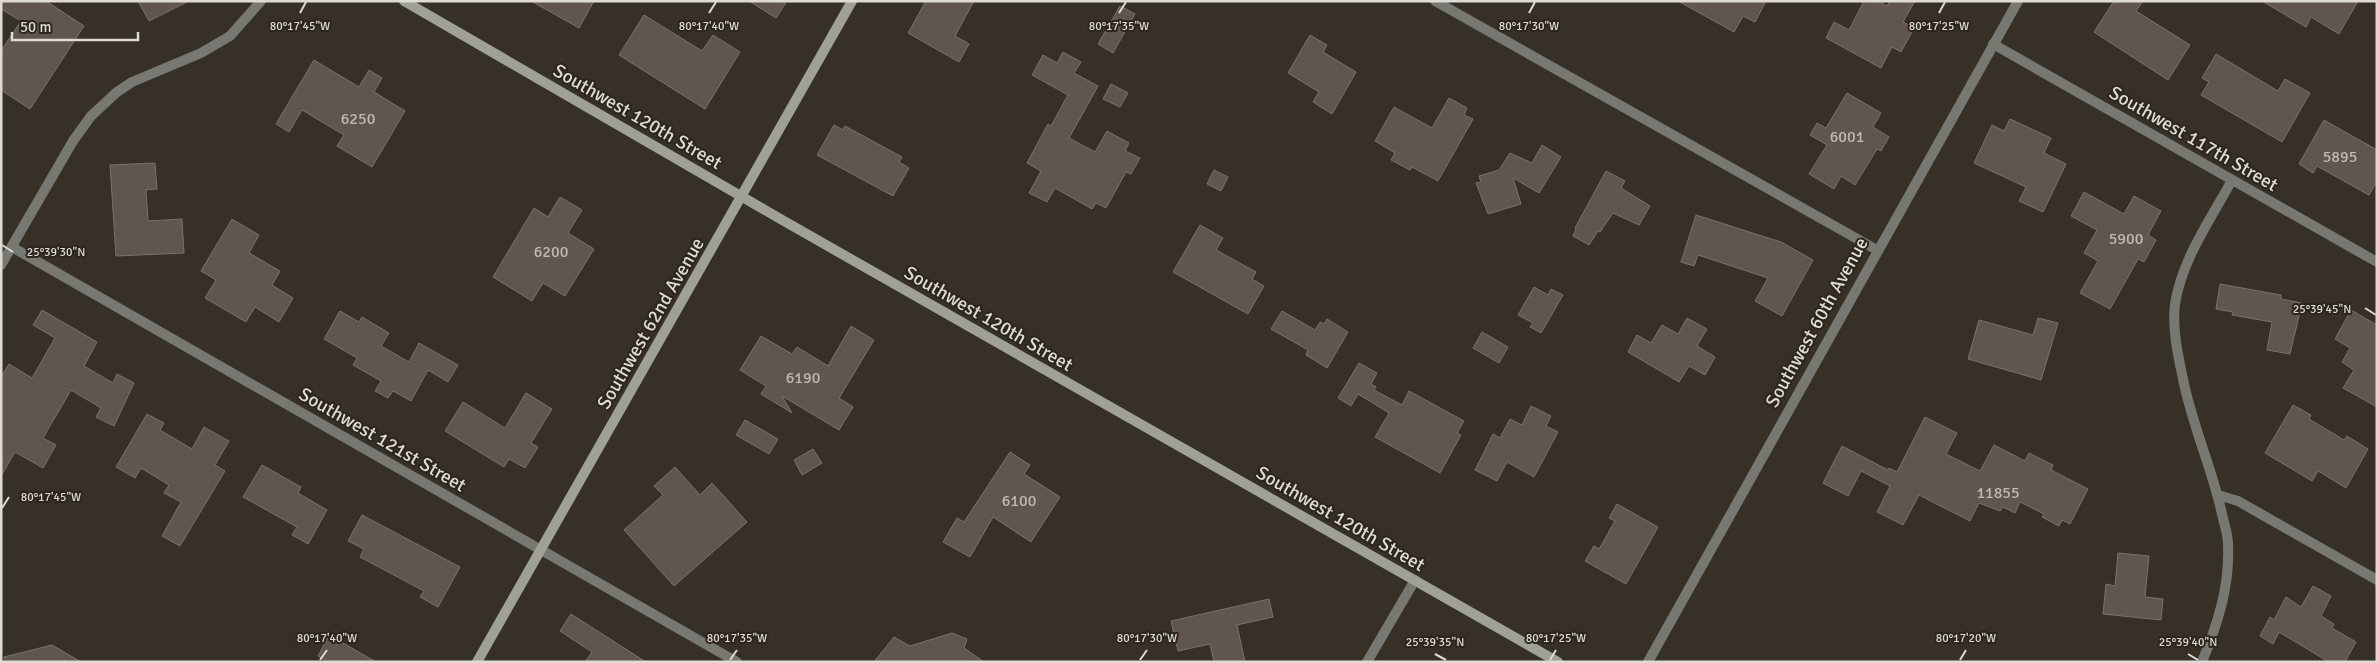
<svg xmlns="http://www.w3.org/2000/svg" width="2378" height="663" font-family="Signika,sans-serif">
<style>
.building{fill:#615550;stroke:#7e716b}
.lines{fill:none;stroke-linecap:round;stroke-linejoin:round}
.street{stroke:#787873;stroke-width:10}
.secondary{stroke:#9fa098;stroke-width:10}
.ticks{fill:none;stroke:#dedad4;stroke-width:2}
.labels{text-anchor:middle;stroke-width:4;stroke-linejoin:round;paint-order:stroke}
.number-label{font-size:16px;fill:#bfb9b3}
.street-label{font-size:19px;fill:#dedad4;stroke:#2c261d}
.ticks-label{font-size:12px;text-anchor:middle;fill:#dedad4;stroke:#2c261d;stroke-width:4;stroke-linejoin:round;paint-order:stroke}
</style>
<rect width="100%" height="100%" fill="#363026"/>
<g class="building">
<path d="M1 1H46L84 26 30 109 1 90V51L21 21 1 9Z"/>
<path d="M138 1H189L149 21Z"/>
<path d="M531 1H594L579 28Z"/>
<path d="M749 1H787L776 18Z"/>
<path d="M926 1H974L955 36 969 44 959 62 908 33Z"/>
<path d="M1678 1H1766L1755 22 1743 16 1734 32Z"/>
<path d="M1864 1H1878L1887 6 1890 1H1915L1903 22 1914 28 1901 52 1892 47 1881 68 1826 38 1834 22 1849 30Z"/>
<path d="M2114 1H2143L2136 11 2190 45 2168 80 2094 32Z"/>
<path d="M2262 1H2358L2339 34 2311 17 2306 27Z"/>
<path d="M1120 6 1135 14 1113 53 1098 44Z"/>
<path d="M644 15 702 51 713 35 740 52 705 109 619 55Z"/>
<path d="M1310 35 1327 45 1323 52 1356 72 1332 114 1313 102 1319 92 1288 73Z"/>
<path d="M1063 52 1081 62 1074 73 1098 86 1069 138 1095 152 1107 131 1129 143 1125 151 1140 158 1131 174 1126 172 1106 208 1096 203 1092 209 1055 188 1047 202 1029 193 1041 171 1027 163 1048 124 1051 126 1068 95 1032 75 1043 55 1057 63Z"/>
<path d="M2216 54 2278 91 2285 79 2310 93 2282 142 2201 95 2209 82 2202 78Z"/>
<path d="M314 60 359 87 369 70 382 78 374 92 405 111 372 167 337 146 344 135 302 110 289 132 276 124Z"/>
<path d="M1111 84 1128 93 1120 107 1103 99Z"/>
<path d="M1847 93 1881 113 1873 127 1889 137 1881 151 1877 149 1855 185 1841 176 1834 189 1809 174 1827 145 1810 135 1817 123 1826 128Z"/>
<path d="M1449 98 1467 108 1464 115 1473 119 1438 181 1412 167 1410 170 1391 160 1395 153 1375 141 1394 107 1432 128Z"/>
<path d="M2010 119 2051 138 2044 153 2066 164 2043 212 2019 201 2026 187 1974 163 1992 125 2004 131Z"/>
<path d="M2324 120 2377 150V181L2369 195 2317 166 2313 173 2299 164Z"/>
<path d="M834 125 843 130 845 126 902 157 899 162 909 168 893 196 817 155Z"/>
<path d="M1542 145 1561 157 1539 193 1513 178 1521 204 1488 214 1476 183 1481 182 1479 176 1499 170 1510 153 1532 163Z"/>
<path d="M155 163 157 189 146 190 148 221 182 219 184 253 116 256 110 165Z"/>
<path d="M1214 170 1228 177 1221 191 1207 184Z"/>
<path d="M1606 171 1625 181 1621 188 1650 206 1639 225 1613 213 1600 232 1598 231 1589 245 1573 236 1576 229 1575 228Z"/>
<path d="M2084 192 2124 214 2134 196 2161 211 2148 235 2156 240 2144 262 2138 259 2110 309 2080 293 2098 261 2084 253 2097 230 2071 216Z"/>
<path d="M560 197 582 210 568 233 594 249 565 296 543 283 532 301 493 277 534 208 548 217Z"/>
<path d="M1696 215 1781 242 1813 260 1782 316 1755 301 1768 278 1698 255 1694 266 1681 262Z"/>
<path d="M232 219 259 235 249 253 280 271 272 285 293 298 279 322 255 307 246 322 205 298 216 280 201 271Z"/>
<path d="M1200 225 1223 238 1216 250 1256 272 1252 279 1264 286 1248 314 1173 272Z"/>
<path d="M2220 284 2281 295V299L2302 303 2290 354 2267 350 2272 322 2232 315 2233 312 2216 309Z"/>
<path d="M1534 287 1548 295 1551 289 1563 295 1541 333 1530 327 1533 323 1518 315Z"/>
<path d="M42 310 97 342 84 366 113 383 117 374 134 383 114 426 96 417 101 408 71 390 43 438 56 445 43 468 15 452 1 476V377L9 364 32 378 55 338 33 325Z"/>
<path d="M2351 310 2377 325V407L2343 388 2354 370 2342 362 2350 348 2335 339Z"/>
<path d="M340 311 359 322 362 317 389 333 381 346 409 362 419 343 458 365 448 382 428 370 411 401 393 391 388 398 375 391 381 381 353 365 357 358 324 339Z"/>
<path d="M1282 311 1315 330 1320 322 1324 324 1327 319 1348 332 1327 368 1306 355 1308 350 1271 329Z"/>
<path d="M1687 318 1707 329 1697 346 1715 357 1705 375 1689 366 1679 382 1628 352 1637 335 1651 343 1662 325 1678 334Z"/>
<path d="M2038 318 2058 323 2041 380 1968 359 1979 320 2033 335Z"/>
<path d="M851 326 874 340 839 398 853 407 839 430 782 396 792 413 761 394 766 386 740 370 761 336 792 354 797 347 828 366Z"/>
<path d="M1482 332 1508 347 1499 363 1473 348Z"/>
<path d="M1359 363 1377 373 1371 384 1376 387 1374 390 1402 405 1409 391 1464 421 1457 433 1461 435 1440 473 1375 437 1389 413 1358 394 1351 406 1338 398Z"/>
<path d="M526 393 552 409 531 443 538 447 525 468 509 459 504 467 445 431 463 402 505 428Z"/>
<path d="M2293 405 2311 415 2309 419 2344 440 2347 436 2368 449 2346 488 2318 471 2312 481 2265 453Z"/>
<path d="M1531 406 1551 416 1546 426 1558 432 1534 477 1507 462 1497 481 1475 470 1493 434 1500 438 1510 419 1522 425Z"/>
<path d="M147 414 164 423 160 430 192 449 204 427 229 441 215 465 225 471 180 546 162 536 181 502 164 493 169 485 141 468 135 478 116 467Z"/>
<path d="M1925 417 1957 433 1946 454 1980 471 1994 445 2025 461 2029 453 2053 465 2051 470 2088 489 2070 524 2062 520 2059 526 2042 517 2044 514 2020 502 2015 513 2003 507 2000 511 1979 503 1970 521 1919 495 1903 525 1877 512 1890 486 1861 471 1848 496 1823 483 1842 446 1888 470 1889 468 1897 472Z"/>
<path d="M745 420 778 439 769 454 736 435Z"/>
<path d="M813 449 822 463 802 475 794 460Z"/>
<path d="M1010 452 1030 465 1024 474 1060 497 1031 542 993 517 970 557 943 542 957 518 964 522Z"/>
<path d="M262 465 301 487 298 493 327 510 308 544 292 535 297 527 243 497Z"/>
<path d="M675 467 700 495 712 483 747 522 674 586 624 530 663 495 654 486Z"/>
<path d="M1617 504 1658 527 1626 584 1585 561 1594 546 1599 549 1602 544 1615 521 1609 518Z"/>
<path d="M362 515 460 567 438 607 420 597 424 591 360 557 364 549 348 541Z"/>
<path d="M2118 553 2149 556 2145 597 2163 599 2161 620 2103 614 2106 584 2115 586Z"/>
<path d="M2313 586 2331 596 2321 616 2334 624 2332 628 2356 642 2345 662H2329L2279 632 2273 644 2260 636 2270 617 2274 620 2286 597 2301 607Z"/>
<path d="M1269 599 1273 617 1237 625 1245 662H1214L1210 644 1178 651 1171 621Z"/>
<path d="M571 614 646 662H585L592 652 560 631Z"/>
<path d="M952 633 967 639 964 648 984 662H874L894 637 910 646Z"/>
<path d="M329 635 376 662H328L318 656Z"/>
<path d="M52 645 81 662H5L4 657Z"/>
</g>
<g class="lines">
<g class="street">
<path d="M1435 1 1877 250"/>
<path d="M1993 44 2377 262"/>
<path d="M12 247 737 662"/>
<path d="M1 265 73 141 91 116 117 92 132 82 201 53 230 36 261 1"/>
<path d="M2218 495 2238 501 2377 580"/>
<path d="M1367 662 1415 580"/>
<path d="M1648 662 2018 1"/>
<path d="M2202 662C2218 623 2230 586 2228 544 2228 534 2224 524 2222 514 2212 468 2192 425 2183 379 2178 355 2172 329 2175 304 2182 259 2211 219 2232 180"/>
</g>
<g class="secondary">
<path d="M404 1 777 217 1558 662"/>
<path d="M477 662 852 1"/>
</g>
</g>
<path class="ticks" d="M300 13 306 2M709 13 716 2M1119 13 1126 2M1529 13 1535 2M1939 13 1945 2M2 245 13 252M2365 308 2376 315M2 508 9 497M1435 654 1446 660M2188 654 2198 660M320 660 327 650M730 660 737 650M1140 660 1147 650M1550 660 1556 650M1960 660 1966 650"/>
<g class="labels">
<g class="number-label">
<text x="358" y="124">6250</text>
<text x="1847" y="142">6001</text>
<text x="2340" y="162">5895</text>
<text x="2126" y="244">5900</text>
<text x="551" y="257">6200</text>
<text x="803" y="383">6190</text>
<text x="1998" y="498">11855</text>
<text x="1019" y="506">6100</text>
</g>
<g class="street-label">
<text transform="translate(638 116) rotate(30)" y="7">Southwest 120th Street</text>
<text transform="translate(2194 138) rotate(30)" y="7">Southwest 117th Street</text>
<text transform="translate(989 318) rotate(30)" y="7">Southwest 120th Street</text>
<text transform="translate(1816 322) rotate(-61)" y="7">Southwest 60th Avenue</text>
<text transform="translate(650 323) rotate(-60)" y="7">Southwest 62nd Avenue</text>
<text transform="translate(383 439) rotate(30)" y="7">Southwest 121st Street</text>
<text transform="translate(1341 518) rotate(30)" y="7">Southwest 120th Street</text>
</g>
</g>
<g class="ticks-label">
<text x="300" y="30">80°17'45"W</text>
<text x="709" y="30">80°17'40"W</text>
<text x="1119" y="30">80°17'35"W</text>
<text x="1529" y="30">80°17'30"W</text>
<text x="1939" y="30">80°17'25"W</text>
<text x="56" y="256">25°39'30"N</text>
<text x="2322" y="313">25°39'45"N</text>
<text x="51" y="501">80°17'45"W</text>
<text x="327" y="642">80°17'40"W</text>
<text x="737" y="642">80°17'35"W</text>
<text x="1147" y="642">80°17'30"W</text>
<text x="1556" y="642">80°17'25"W</text>
<text x="1966" y="642">80°17'20"W</text>
<text x="1435" y="646">25°39'35"N</text>
<text x="2188" y="646">25°39'40"N</text>
</g>
<rect width="2378" height="663" fill="none" stroke="#dedad4" stroke-width="5"/>
<path d="M12 32v8h126v-8" fill="none" stroke="#dedad4" stroke-width="2.5"/>
<text x="20" y="32" font-size="15" fill="#dedad4" stroke="#2c261d" stroke-width="4" paint-order="stroke">50 m</text>
</svg>
